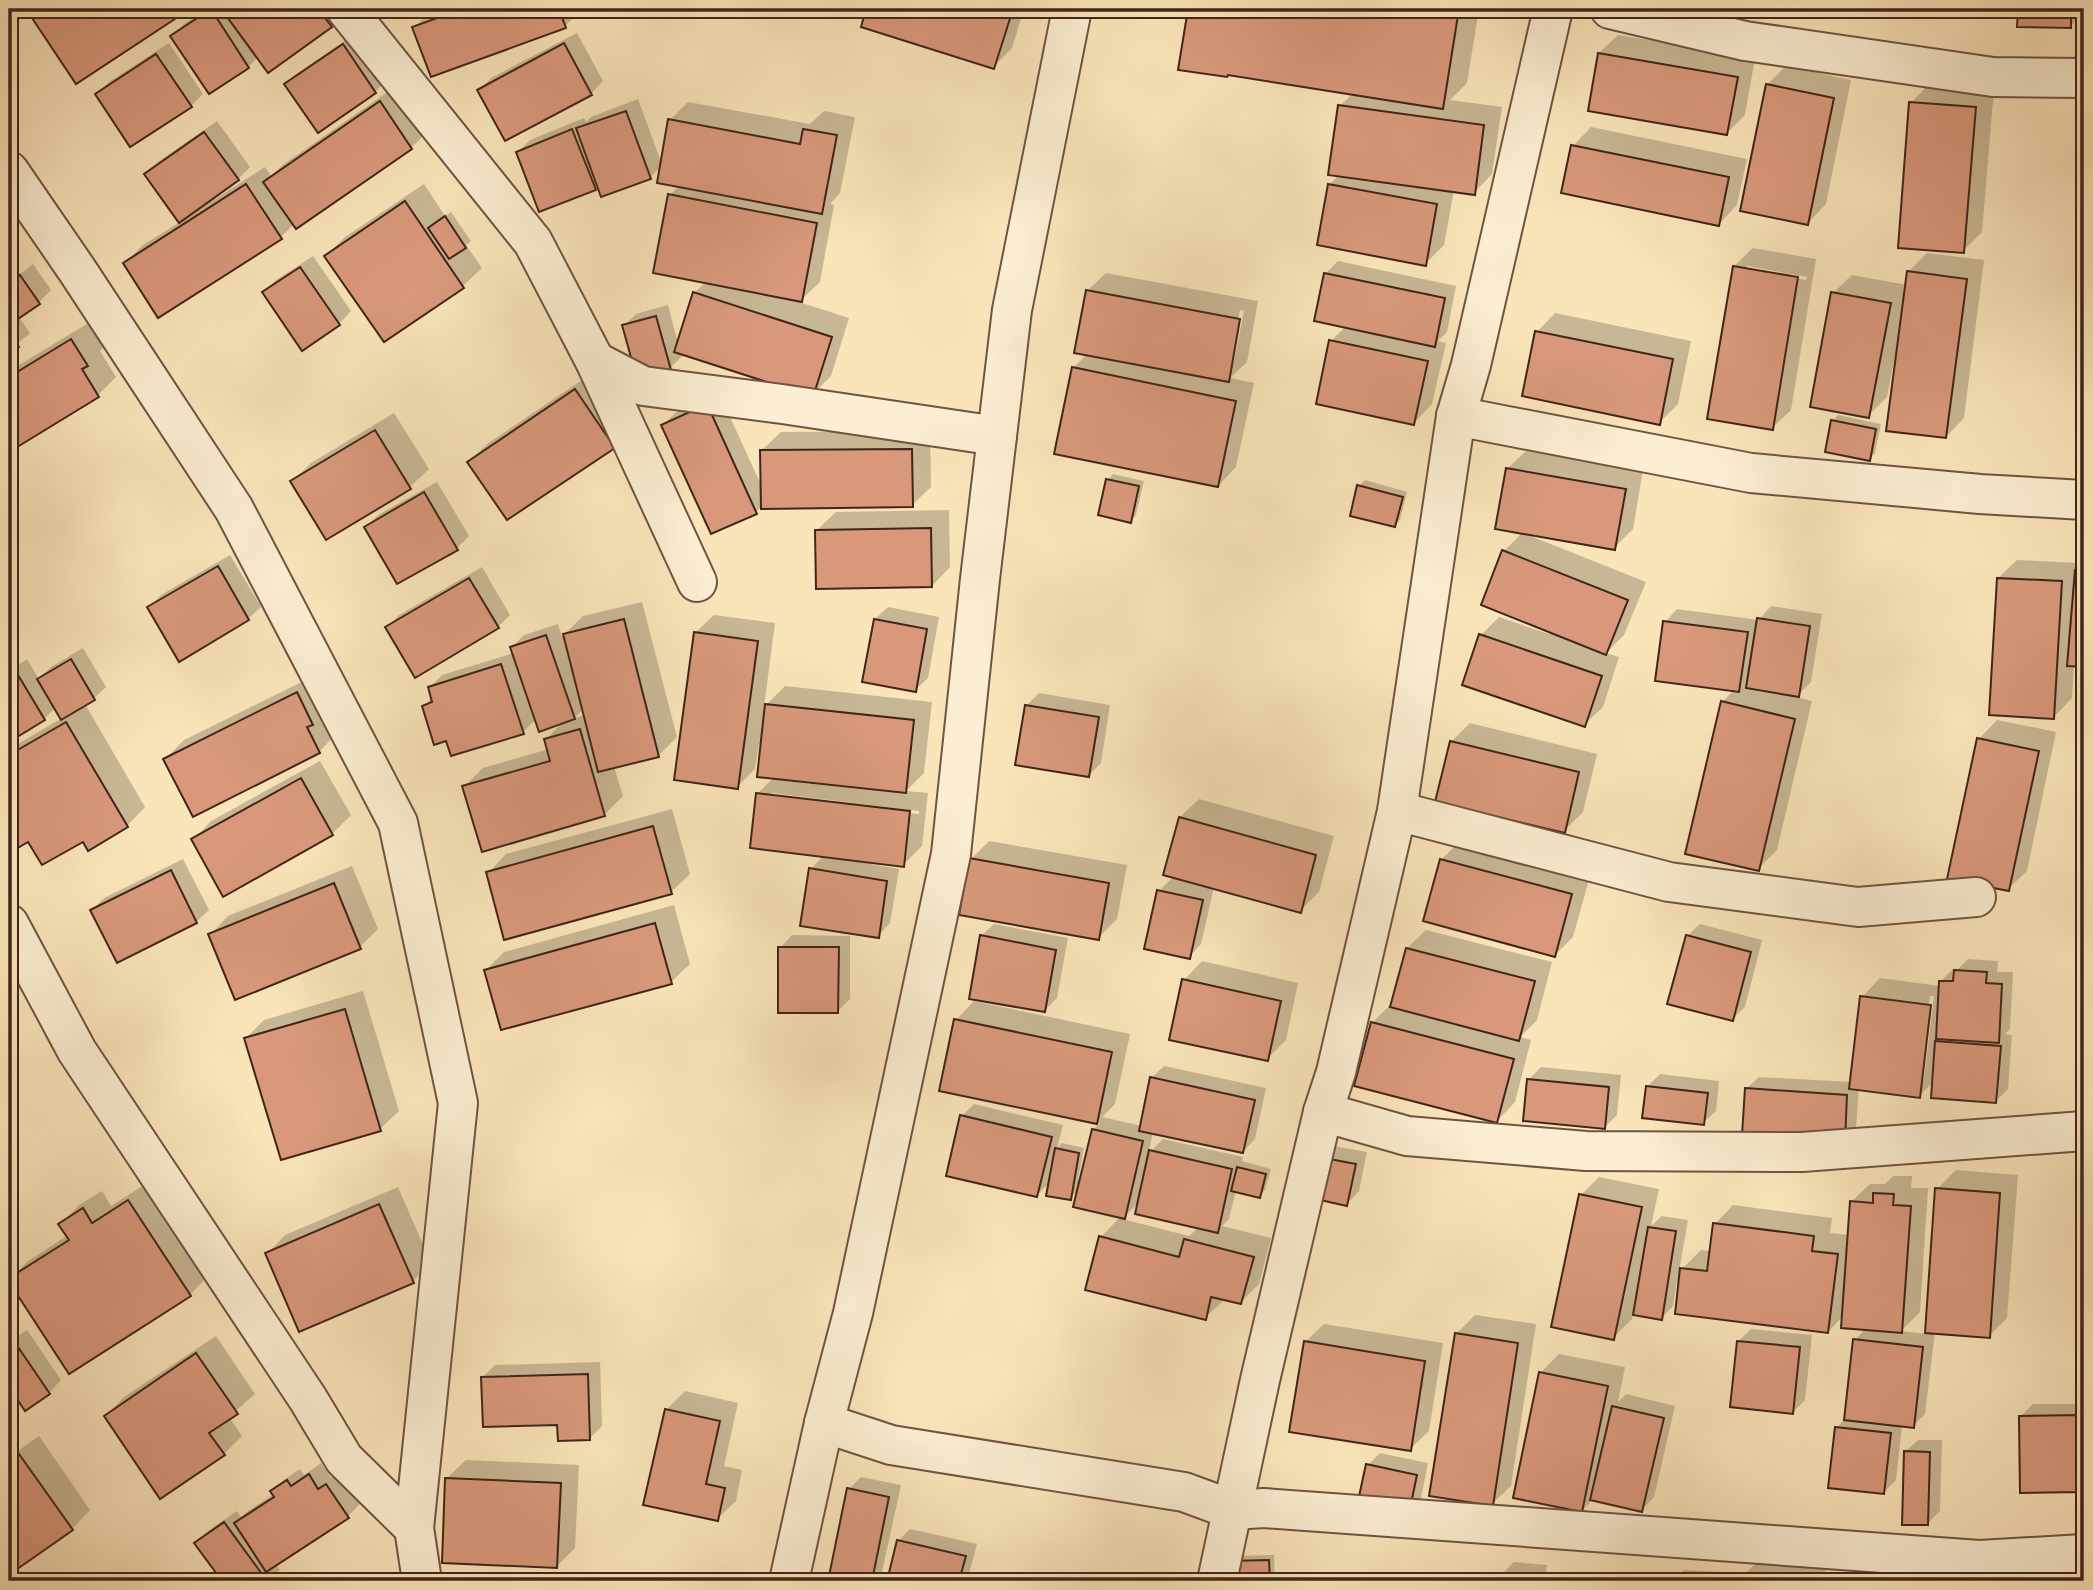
<svg xmlns="http://www.w3.org/2000/svg" width="2093" height="1590" font-family="'IM FELL Great Primer',serif">
<style>
.shadow{fill:#0003;fill-rule:evenodd}
.building{fill:#d9987b;stroke:#41241a;stroke-width:2}
.lines{fill:none;stroke-linecap:round;stroke-linejoin:round}
.minor-casing{stroke:#6f5442;stroke-width:42}
.minor{stroke:#fceed2;stroke-width:38}
</style>
<rect width="100%" height="100%" fill="#fae5ba"/>
<filter id="stains"><feTurbulence type="fractalNoise" baseFrequency=".00286" numOctaves="4"/><feColorMatrix values="0 0 0 0 .2 0 0 0 0 .09 0 0 0 0 .02 0 0 0 .5 -.17"/></filter>
<radialGradient id="worn" r=".72"><stop offset=".6" stop-color="#630" stop-opacity="0"/><stop offset="1" stop-color="#630" stop-opacity=".3"/></radialGradient>
<g class="shadow">
<path d="M28 9H187L76 81Z"/>
<path d="M207 9H339L343 14 331 26 258 57 248 67 209 92 172 36 184 24Z"/>
<path d="M433 9H582L565 26 414 28Z"/>
<path d="M868 9H1024L1012 48 993 67 863 26Z"/>
<path d="M1190 9H1479L1467 83 1450 100 1502 107 1492 174 1474 193 1454 190 1444 245 1425 264 1329 185 1340 174V106L1353 93 1229 73 1180 68Z"/>
<path d="M2020 9H2083L2082 14 2070 27 2019 25Z"/>
<path d="M356 33 387 80 375 92 287 84 299 72Z"/>
<path d="M577 33 603 81 591 94 479 91 491 78Z"/>
<path d="M1618 35 1755 58 1745 115 1727 133 1599 53Z"/>
<path d="M169 43 203 94 191 106 97 94 109 82Z"/>
<path d="M1786 66 1851 80 1826 204 1808 223 1767 85Z"/>
<path d="M399 84 430 129 411 148 297 226 295 223 281 237 125 263 143 245 180 222 146 174 158 162 217 121 250 167 238 179 213 197 215 199 265 167 271 176 284 164Z"/>
<path d="M1929 84 1994 89 1982 232 1963 251 1911 103Z"/>
<path d="M638 99 662 164 670 120 688 102 810 124 824 111 855 117 840 193 830 204 834 205 820 282 799 302 849 318 831 376 812 395 681 353 682 356 670 368 624 326 636 314 668 305 678 343 694 293 706 282 670 195 680 185 661 166 650 178 599 185 595 189 518 152 530 140 584 118 586 122 591 117Z"/>
<path d="M1591 127 1747 159 1737 205 1719 224 1573 146Z"/>
<path d="M424 184 445 216 451 212 471 241 466 245 482 268 463 286 384 340 326 256 345 237Z"/>
<path d="M1753 248 1816 259 1791 410 1772 428 1734 266ZM1747 266 1807 277 1806 280 1747 270Z"/>
<path d="M1927 253 1984 260 1964 418 1946 437 1898 356H1895L1887 397 1868 416 1833 293 1852 275 1907 285 1908 272Z"/>
<path d="M313 256 351 311 339 324 264 292 276 280Z"/>
<path d="M1338 261 1456 286 1447 332 1438 341 1446 343 1432 404 1414 423 1331 341 1346 326 1316 320 1326 273Z"/>
<path d="M12 262 20 274 33 264 51 290 38 303 18 316 30 333 9 351V264Z"/>
<path d="M1106 273 1258 301 1247 362 1230 378 1254 383 1236 467 1218 486 1073 368 1087 354V291ZM1240 310 1244 311 1234 361H1231Z"/>
<path d="M1555 313 1691 341 1678 404 1659 423 1537 332Z"/>
<path d="M90 322 105 346 100 351 116 377 98 395 9 450V371Z"/>
<path d="M594 372 614 446 469 462 487 444Z"/>
<path d="M719 393 763 489 762 450 781 432 930 431 931 487 912 505 761 507 756 512 663 425 675 413Z"/>
<path d="M394 413 429 469 410 487 327 538 292 482 311 463Z"/>
<path d="M1838 415 1881 424 1875 453 1869 459 1833 421Z"/>
<path d="M1526 451 1643 470 1633 529 1614 548 1528 533V535L1646 582 1624 635 1606 653 1619 657 1603 707 1584 725 1481 635 1499 617 1549 634 1550 631 1504 551 1523 532 1507 469Z"/>
<path d="M1113 474 1144 481 1136 515 1130 521 1108 480Z"/>
<path d="M1365 480 1407 492 1400 520 1394 525 1359 486Z"/>
<path d="M437 482 469 536 457 548 366 527 378 515Z"/>
<path d="M949 510 950 567 932 586 817 530 836 512Z"/>
<path d="M230 555 261 607 248 619 149 608 161 595Z"/>
<path d="M2017 560 2079 563V568L2084 563V665L2074 664 2072 698 2054 717 1998 578Z"/>
<path d="M482 567 510 615 498 627 387 628 399 615Z"/>
<path d="M642 602 677 737 658 756 614 767 623 796 604 815 464 787 483 768 549 749 546 739 564 721 536 719 523 732 447 739 424 706 433 697 430 687 442 675 514 653 512 647 524 635 558 624 562 637 583 616ZM584 709 585 715 574 718Z"/>
<path d="M1771 606 1822 614 1811 682 1796 697 1812 701 1777 850 1758 869 1722 702 1735 689 1665 622 1677 609 1759 620Z"/>
<path d="M888 607 939 617 928 678 915 690 875 619Z"/>
<path d="M714 615 775 623 764 707 785 686 932 702 924 773 906 791 928 793 922 846 903 865 870 861V864L899 869 890 923 878 936 811 869 824 855 758 793 774 777 762 745 759 744 755 769 737 787 695 633ZM772 793 919 811V814L772 796Z"/>
<path d="M83 648 106 687 93 699 85 704 145 807 127 826 83 839H28L9 850V752L16 745 62 718 56 707 44 719 9 740V671L27 659 39 679 51 667Z"/>
<path d="M316 675 337 733 319 752 165 759 184 740Z"/>
<path d="M1039 693 1110 705 1101 763 1089 775 1026 706Z"/>
<path d="M1997 720 2056 732 2027 871 2008 889 1979 739Z"/>
<path d="M1470 723 1597 754 1583 812 1564 831 1451 742Z"/>
<path d="M320 761 351 815 332 834 193 840 211 821Z"/>
<path d="M1199 799 1334 836 1319 892 1300 911 1214 887 1201 944 1189 957 1159 891 1174 876 1180 817Z"/>
<path d="M672 809 690 874 671 892 488 873 506 854Z"/>
<path d="M989 841 1127 865 1117 919 1098 938 971 859Z"/>
<path d="M1460 841 1590 876 1573 937 1555 955 1441 860Z"/>
<path d="M183 859 209 910 196 922 92 910 104 898Z"/>
<path d="M352 866 378 929 360 947 210 935 228 916Z"/>
<path d="M674 905 690 964 671 982 486 970 504 952Z"/>
<path d="M994 924 1068 938 1057 998 1044 1011 981 936Z"/>
<path d="M1700 924 1762 940 1745 1007 1732 1019 1687 936Z"/>
<path d="M1426 930 1552 962 1537 1020 1520 1037 1531 1040 1515 1102 1497 1121 1372 1023 1391 1004 1407 948Z"/>
<path d="M792 935 850 936V999L838 1011 780 948Z"/>
<path d="M1968 959 1998 961 1997 972H2013L2010 1029 2005 1034 2012 1035 2008 1089 1996 1101 1934 1081 1919 1096 1859 1088 1856 1127 1844 1139 1746 1089 1759 1077 1851 1082 1862 997 1880 978 1940 986 1941 981 1953 969H1958ZM1930 996H1934L1924 1078H1921Z"/>
<path d="M1202 961 1298 983 1286 1040 1267 1059 1184 980Z"/>
<path d="M363 991 399 1111 380 1129 246 1038 264 1020Z"/>
<path d="M974 1001 1130 1034 1115 1104 1102 1117 1142 1126 1151 1078 1164 1066 1266 1088 1255 1139 1243 1152 1153 1133 1148 1154 1163 1139 1243 1157 1242 1161 1271 1169 1265 1190 1260 1196 1236 1190 1229 1219 1222 1226 1271 1238 1259 1284 1241 1302 1225 1299 1205 1318 1101 1237 1121 1216 1079 1189 1070 1198 1051 1181 1037 1195 962 1116 974 1104 1063 1125 1057 1148 1062 1143 1084 1148 1078 1180H1081L1093 1130 1100 1123 941 1090 956 1020ZM1140 1201 1199 1227 1189 1236 1122 1219Z"/>
<path d="M1541 1067 1621 1075 1617 1115 1604 1128 1529 1079Z"/>
<path d="M1660 1074 1719 1081 1716 1111 1703 1123 1648 1086Z"/>
<path d="M1333 1146 1367 1152 1359 1191 1347 1204 1313 1197Z"/>
<path d="M1956 1170 2018 1175 2007 1318 1989 1336 1935 1332 1925 1414 1913 1426 1902 1425 1896 1480 1884 1492 1836 1428 1846 1418 1855 1340 1866 1328 1843 1316 1828 1332 1677 1281 1673 1306 1661 1319 1633 1314 1632 1319 1613 1338 1581 1195 1599 1177 1659 1189 1651 1226 1662 1216 1688 1220 1679 1272 1701 1250 1711 1251 1715 1224 1733 1205 1832 1218 1830 1233 1849 1235 1851 1202 1870 1184H1885L1893 1176H1912L1911 1188H1928L1920 1312 1901 1331 1927 1334 1937 1189Z"/>
<path d="M147 1183 208 1276 190 1295 9 1280 28 1261 68 1235 61 1224 79 1205 102 1191 111 1206Z"/>
<path d="M398 1187 431 1263 413 1281 267 1254 285 1235Z"/>
<path d="M1475 1315 1536 1324 1511 1486 1492 1504 1456 1334Z"/>
<path d="M1324 1324 1443 1343 1429 1431 1410 1449 1305 1342Z"/>
<path d="M1751 1329 1812 1335 1805 1400 1793 1412 1739 1341Z"/>
<path d="M27 1330 61 1380 49 1393 25 1408 9 1384V1342Z"/>
<path d="M216 1336 255 1394 229 1417 242 1436 224 1454 106 1416 124 1397Z"/>
<path d="M1559 1354 1625 1367 1618 1402 1626 1394 1675 1406 1654 1497 1642 1510 1593 1499 1582 1511 1541 1372Z"/>
<path d="M600 1362 602 1426 590 1438 559 1423 482 1378 495 1365Z"/>
<path d="M685 1391 738 1403 724 1466 742 1470 736 1501 717 1519 666 1410Z"/>
<path d="M2033 1404H2084V1487L2081 1490 2021 1416Z"/>
<path d="M39 1436 90 1510 72 1529 10 1571 9 1457Z"/>
<path d="M1918 1440H1942L1940 1511 1927 1524 1905 1452Z"/>
<path d="M1380 1453 1428 1463 1421 1498 1409 1511 1368 1465Z"/>
<path d="M466 1460 579 1465 575 1548 557 1566 447 1478Z"/>
<path d="M321 1463 331 1478 339 1473 360 1504 348 1516 275 1564 280 1570 268 1581H224L196 1543 208 1531 237 1511 241 1517 248 1511 274 1494 272 1491 285 1479 300 1469 304 1475Z"/>
<path d="M861 1477 901 1485 880 1581H830L849 1489Z"/>
<path d="M910 1529 977 1544 967 1581H889L898 1541Z"/>
<path d="M1274 1555 1275 1581H1228L1233 1556Z"/>
<path d="M1763 1556 1826 1560 1825 1581H1744L1745 1574Z"/>
<path d="M1514 1562 1547 1565 1546 1576 1572 1578V1581H1495Z"/>
<path d="M1684 1570 1721 1572 1720 1581H1673Z"/>
<path d="M1837 1578 1895 1581H1834Z"/>
</g>
<g class="building">
<path d="M26 9H190L76 84Z"/>
<path d="M211 9 249 68 209 94 170 36Z"/>
<path d="M224 9H318L332 27 268 73 222 10Z"/>
<path d="M462 9H559L566 28 431 77 412 27Z"/>
<path d="M866 9H1013L994 69 861 27Z"/>
<path d="M1188 9H1459L1443 109 1228 75 1227 77 1178 70Z"/>
<path d="M2018 9H2071V28L2017 27Z"/>
<path d="M564 43 592 95 505 141 477 90Z"/>
<path d="M343 44 376 93 318 133 284 84Z"/>
<path d="M1598 53 1738 77 1727 135 1588 111Z"/>
<path d="M156 54 192 107 130 147 95 94Z"/>
<path d="M1766 84 1834 98 1808 225 1740 211Z"/>
<path d="M380 101 412 149 296 229 263 182Z"/>
<path d="M1909 102 1976 107 1964 253 1898 248Z"/>
<path d="M1338 105 1484 125 1475 195 1328 175Z"/>
<path d="M626 111 651 179 601 197 576 128Z"/>
<path d="M668 119 800 144 803 129 837 135 822 214 657 183Z"/>
<path d="M572 129 596 190 539 212 516 152Z"/>
<path d="M204 132 239 180 179 223 144 174Z"/>
<path d="M1571 145 1729 177 1719 226 1561 193Z"/>
<path d="M246 184 282 239 158 318 123 263Z"/>
<path d="M1328 184 1437 204 1426 266 1317 245Z"/>
<path d="M668 194 817 223 802 302 653 273Z"/>
<path d="M405 201 464 288 384 342 324 256Z"/>
<path d="M445 216 466 248 449 259 428 228Z"/>
<path d="M1733 266 1798 277 1773 430 1707 419Z"/>
<path d="M300 267 340 325 302 351 262 292Z"/>
<path d="M1907 271 1967 279 1946 438 1886 431Z"/>
<path d="M1324 273 1445 298 1435 347 1314 321Z"/>
<path d="M20 275 40 304 9 325V283Z"/>
<path d="M1086 290 1240 319 1229 382 1074 353Z"/>
<path d="M693 292 832 337 813 397 674 352Z"/>
<path d="M1831 292 1891 303 1869 418 1810 407Z"/>
<path d="M2084 311V389L2081 312Z"/>
<path d="M656 316 671 370 637 379 622 325Z"/>
<path d="M1535 331 1673 359 1660 425 1522 396Z"/>
<path d="M9 332 19 347 9 353Z"/>
<path d="M71 339 88 366 82 369 99 397 9 452V377Z"/>
<path d="M1329 340 1428 361 1414 425 1316 404Z"/>
<path d="M1072 367 1236 401 1218 487 1054 454Z"/>
<path d="M575 389 615 448 507 520 467 462Z"/>
<path d="M707 404 757 514 711 534 661 425Z"/>
<path d="M1831 420 1876 429 1870 461 1825 452Z"/>
<path d="M375 430 411 489 326 540 290 481Z"/>
<path d="M912 449 913 507 761 509 760 450Z"/>
<path d="M1506 468 1626 489 1615 550 1495 529Z"/>
<path d="M1106 479 1139 486 1131 523 1098 515Z"/>
<path d="M1357 485 1403 497 1395 527 1350 516Z"/>
<path d="M424 492 458 550 397 584 364 527Z"/>
<path d="M931 528 932 587 816 589 815 530Z"/>
<path d="M1502 550 1628 600 1606 655 1481 605Z"/>
<path d="M218 566 249 620 179 662 147 607Z"/>
<path d="M2075 570H2084V667L2067 666Z"/>
<path d="M469 578 499 628 415 678 385 627Z"/>
<path d="M1997 578 2062 581 2054 719 1989 715Z"/>
<path d="M1757 618 1810 626 1799 697 1746 688Z"/>
<path d="M624 619 659 757 598 772 563 634Z"/>
<path d="M874 619 927 629 916 692 862 682Z"/>
<path d="M1663 621 1748 632 1739 692 1655 681Z"/>
<path d="M694 632 758 641 738 789 674 780Z"/>
<path d="M1479 634 1602 676 1585 727 1462 685Z"/>
<path d="M546 635 575 719 539 732 510 647Z"/>
<path d="M71 659 95 700 61 720 37 679Z"/>
<path d="M501 664 524 734 451 756 446 741 434 745 422 706 432 702 428 687Z"/>
<path d="M15 670 45 720 9 742V674Z"/>
<path d="M297 692 313 725 307 727 320 753 193 817 163 759Z"/>
<path d="M1721 701 1795 719 1759 871 1685 854Z"/>
<path d="M765 704 914 720 906 793 757 777Z"/>
<path d="M1025 705 1099 717 1089 777 1015 765Z"/>
<path d="M66 722 128 827 88 851 83 842 42 865 28 842 9 853V755Z"/>
<path d="M580 729 605 816 482 852 462 786 550 761 544 739Z"/>
<path d="M1977 738 2039 751 2009 891 1947 879Z"/>
<path d="M1450 741 1579 772 1565 833 1435 802Z"/>
<path d="M301 778 333 835 223 897 191 839Z"/>
<path d="M756 793 910 811 904 867 750 848Z"/>
<path d="M1179 817 1316 855 1301 913 1163 875Z"/>
<path d="M653 826 672 894 504 940 486 872Z"/>
<path d="M969 858 1109 883 1099 940 959 915Z"/>
<path d="M1440 859 1572 894 1555 957 1423 921Z"/>
<path d="M809 868 887 881 879 938 800 926Z"/>
<path d="M171 870 197 923 117 963 90 910Z"/>
<path d="M334 883 361 949 235 1000 208 934Z"/>
<path d="M1157 890 1203 900 1190 959 1144 949Z"/>
<path d="M655 923 672 984 501 1030 484 970Z"/>
<path d="M980 935 1056 950 1045 1012 969 999Z"/>
<path d="M1686 935 1751 952 1733 1021 1667 1004Z"/>
<path d="M778 947H839L838 1013H778Z"/>
<path d="M1406 948 1535 981 1519 1041 1390 1007Z"/>
<path d="M1954 970 1987 972 1986 983 2002 984 1999 1043 1936 1039 1939 981H1953Z"/>
<path d="M1182 979 1281 1001 1268 1061 1169 1040Z"/>
<path d="M1860 996 1931 1005 1920 1098 1849 1089Z"/>
<path d="M345 1009 381 1131 281 1160 244 1038Z"/>
<path d="M954 1019 1112 1052 1097 1124 939 1091Z"/>
<path d="M1371 1022 1514 1059 1497 1123 1354 1086Z"/>
<path d="M1935 1041 2001 1046 1996 1103 1931 1098Z"/>
<path d="M1150 1077 1255 1100 1243 1153 1139 1131Z"/>
<path d="M1527 1079 1609 1087 1605 1129 1523 1121Z"/>
<path d="M1646 1086 1708 1093 1704 1125 1642 1118Z"/>
<path d="M1745 1088 1847 1095 1845 1141 1742 1135Z"/>
<path d="M960 1115 1052 1137 1037 1197 946 1176Z"/>
<path d="M1092 1129 1143 1141 1125 1219 1073 1207Z"/>
<path d="M1055 1148 1079 1153 1071 1200 1046 1196Z"/>
<path d="M1149 1150 1232 1169 1218 1233 1135 1214Z"/>
<path d="M1319 1157 1356 1164 1347 1206 1311 1198Z"/>
<path d="M1237 1167 1266 1174 1260 1198 1231 1191Z"/>
<path d="M1935 1188 2000 1193 1990 1338 1925 1333Z"/>
<path d="M1873 1193 1894 1194 1893 1205 1911 1206 1902 1333 1841 1328 1850 1201 1873 1203Z"/>
<path d="M1579 1194 1642 1207 1614 1340 1551 1327Z"/>
<path d="M128 1200 191 1296 69 1374 9 1282V1278L69 1240 58 1224 83 1208 92 1223Z"/>
<path d="M379 1204 414 1283 299 1332 265 1253Z"/>
<path d="M1713 1223 1814 1236 1812 1251 1838 1254 1828 1333 1675 1314 1680 1268 1707 1271Z"/>
<path d="M1648 1227 1676 1231 1662 1320 1633 1315Z"/>
<path d="M1099 1236 1179 1257 1184 1239 1254 1257 1241 1304 1211 1297 1206 1320 1085 1290Z"/>
<path d="M1455 1333 1518 1343 1493 1506 1429 1496Z"/>
<path d="M1853 1339 1923 1347 1914 1428 1844 1420Z"/>
<path d="M14 1341 50 1394 25 1411 9 1387V1344Z"/>
<path d="M1304 1341 1425 1361 1411 1451 1289 1432Z"/>
<path d="M1737 1341 1800 1347 1793 1414 1730 1407Z"/>
<path d="M196 1353 238 1414 209 1433 225 1455 160 1499 104 1416Z"/>
<path d="M1539 1372 1608 1386 1582 1512 1513 1498Z"/>
<path d="M588 1374 590 1440 558 1441 557 1425 483 1427 481 1377Z"/>
<path d="M1612 1406 1664 1418 1642 1512 1590 1500Z"/>
<path d="M665 1409 720 1421 706 1484 725 1488 718 1521 643 1505Z"/>
<path d="M2081 1415 2082 1492 2020 1493 2019 1416Z"/>
<path d="M1835 1427 1891 1433 1884 1494 1828 1488Z"/>
<path d="M1904 1451 1930 1452 1928 1525H1902Z"/>
<path d="M19 1454 73 1530 10 1574 9 1461Z"/>
<path d="M1366 1464 1417 1475 1409 1513 1358 1501Z"/>
<path d="M309 1474 318 1489 326 1484 349 1518 266 1572 234 1523 274 1497 270 1491 287 1480 291 1486Z"/>
<path d="M445 1478 561 1483 557 1568 442 1563Z"/>
<path d="M847 1488 889 1497 872 1581H828Z"/>
<path d="M224 1522 267 1581H222L194 1543Z"/>
<path d="M897 1540 966 1556 959 1581H887Z"/>
<path d="M1269 1560 1270 1581H1226V1561Z"/>
<path d="M1743 1574 1808 1578V1581H1742Z"/>
</g>
<g class="lines">
<g class="minor-casing">
<g id="minor">
<path d="M346 9 533 242 595 361 697 582"/>
<path d="M1610 9 1745 41 1993 77 2084 78"/>
<path d="M9 171 77 270 234 509 398 823 458 1103 414 1528 422 1581"/>
<path d="M595 361 643 386 782 404 997 436"/>
<path d="M1456 416 1751 473 1980 494 2084 500"/>
<path d="M1397 811 1669 882 1858 907 1976 897"/>
<path d="M9 924 77 1051 308 1399 344 1459 414 1528"/>
<path d="M1323 1112 1407 1136 1586 1151 1802 1152 2084 1131"/>
<path d="M824 1423 891 1445 1184 1492 1233 1510 1264 1508 1979 1560 2084 1554"/>
<path d="M789 1581 824 1423 853 1313 951 854 980 579 1012 310 1072 9"/>
<path d="M1217 1581 1260 1380 1323 1112 1336 1072 1397 811 1456 416 1471 365 1553 9"/>
</g>
</g>
<use href="#minor" class="minor"/>
</g>
<rect width="2093" height="1590" fill="none" stroke="#fae5ba" stroke-width="35"/>
<rect x="10" y="10" width="2072" height="1569" fill="none" stroke="#41241a" stroke-width="3.5"/>
<rect x="18" y="18" width="2058" height="1555" fill="none" stroke="#41241a" stroke-width="2"/>
<rect width="100%" height="100%" filter="url(#stains)"/>
<rect width="100%" height="100%" fill="url(#worn)"/>
</svg>
